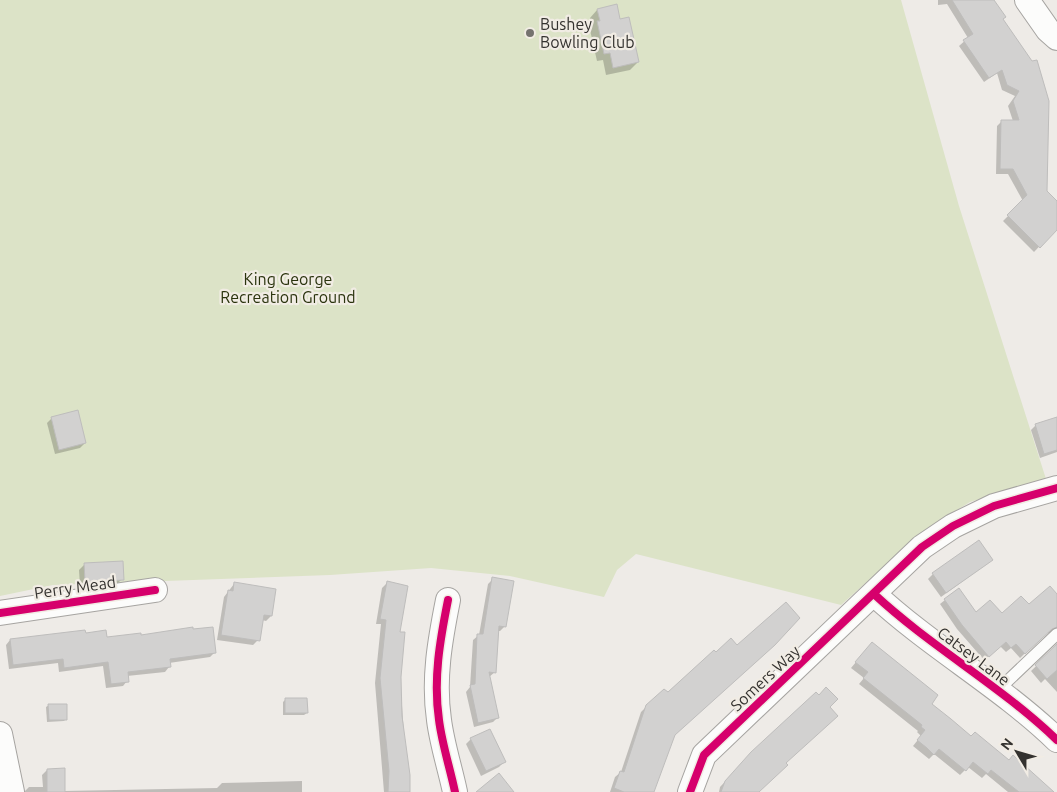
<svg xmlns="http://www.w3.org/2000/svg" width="1057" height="792" font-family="Ubuntu,sans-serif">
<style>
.green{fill:#dce3c7}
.shadow{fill:#0003}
.building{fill:#d2d1d0;stroke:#bebdbc}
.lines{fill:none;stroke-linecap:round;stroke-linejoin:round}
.lane-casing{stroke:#a6a4a1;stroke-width:13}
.street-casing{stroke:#a6a4a1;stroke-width:26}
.lane{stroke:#fcfcfb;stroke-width:11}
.street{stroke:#fcfcfb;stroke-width:24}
.cycleway-casing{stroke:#f1ece4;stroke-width:11}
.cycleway{stroke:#d6006c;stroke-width:8}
.poi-dot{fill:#75736f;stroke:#f1ece4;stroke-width:2}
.labels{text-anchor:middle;stroke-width:4.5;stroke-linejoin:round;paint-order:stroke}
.poi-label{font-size:16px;fill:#34322f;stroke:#f1ece4;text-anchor:start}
.park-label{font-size:16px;fill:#2a330d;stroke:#f1ece4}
.street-label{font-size:16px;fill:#34322f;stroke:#f1ece4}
</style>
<rect width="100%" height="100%" fill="#eeebe7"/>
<path class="green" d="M0 0H901L959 206 1046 479 970 502 926 529 841 605 636 554 617 570 604 597 510 576 431 568 330 575 53 585 0 596Z"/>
<g class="shadow">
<path d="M938 0H979L1031 62 1046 191 1057 203V228L1034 252 1003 221 1023 201 1008 174H996L997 126 1002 121H1013L1008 106 1015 96 1002 90 997 73 984 82 959 46 968 38 947 4 938 5Z"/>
<path d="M597 10 619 20 638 62 630 70 606 75 603 60 597 61 590 30 592 28 590 18Z"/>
<path d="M52 418 85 443 80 448 55 454 47 423Z"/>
<path d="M1057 418V452L1040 458 1031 430 1036 425Z"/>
<path d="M992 560 941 597 928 579 933 574Z"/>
<path d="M84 565 122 579 117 584 80 586 79 570Z"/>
<path d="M493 579 505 626 500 631H497L495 672 489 677 498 717 493 722 474 727 466 692 470 687 473 640 479 635 488 584Z"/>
<path d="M387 583 400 677 408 792H384L375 683 381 624H376L382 588Z"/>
<path d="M234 584 271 616 266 621 262 620 258 640 253 645 217 640 224 597Z"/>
<path d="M1057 596V633H1046L1020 658 1011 648 1006 652 1000 646 984 660 957 629 940 604 945 600 976 614 1002 615Z"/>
<path d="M789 627 791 628 786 633 674 735 653 792H610L615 777 621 772 641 712 647 706 668 694 716 654Z"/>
<path d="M85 634 106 638 140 636 215 652 210 657 169 663V667L165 672 127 676V681L123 686 106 688 103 666 59 672 58 663 9 669 6 645 10 640Z"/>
<path d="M1057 646V692L1045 679 1041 683 1031 671Z"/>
<path d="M867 649 930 704 1036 792H1008L986 774 982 778 968 767 960 775 934 754 929 759 913 746 921 736 917 732 918 731 859 684 864 678 851 668Z"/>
<path d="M285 700 307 713 304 715H283V702Z"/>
<path d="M49 705 66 719 64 721 47 722 46 707Z"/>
<path d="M471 739 504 762 499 767 481 776 466 744Z"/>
<path d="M747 758 784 764 755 792H719L720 787Z"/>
<path d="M47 770 64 791 217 788 222 783 302 781V792H24L29 787H43L42 775Z"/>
</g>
<g class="building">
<path d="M952 0H994L1006 17 1003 19 1032 61 1037 60 1049 101 1047 191 1057 201V230L1040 248 1007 215 1027 195 1013 169H1000L1001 120H1019L1013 101 1019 91 1007 85 1002 70 989 78 963 40 973 34Z"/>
<path d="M617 4 620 19 629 17 639 62 613 68 610 53 604 54 597 21H600L597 9Z"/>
<path d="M78 410 86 443 59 450 51 417Z"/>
<path d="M1057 417V450L1044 454 1035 424Z"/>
<path d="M979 540 993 560 946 593 932 573Z"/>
<path d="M123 561 124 580 85 582 84 563Z"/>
<path d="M492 577 514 581 506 627 499 626 496 673 489 672 499 718 478 723 470 685 475 684 477 634H483Z"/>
<path d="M387 581 408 586 400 632H405L401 677 402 716 410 775V792H388L389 771 380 678 386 620 380 619Z"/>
<path d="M234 582 276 589 272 616 264 615 260 641 221 635 228 590 233 591Z"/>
<path d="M1050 586 1057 594V627L1052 629 1025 654 1016 644 1011 648 1006 642 989 657 962 625 944 599 959 588 976 612 990 600 1002 613 1021 596 1029 604Z"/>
<path d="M786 602 800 618 775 645 675 735 654 792H624L614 788 620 771 624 772 646 705 664 689 668 692 714 650 716 652 731 638 737 645Z"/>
<path d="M193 627V629L213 627 216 653 170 659 171 667 128 672 129 682 111 684 108 662 64 668 63 659 13 665 10 639 85 630 86 633 106 630 107 637 141 633V635Z"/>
<path d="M872 642 938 695 932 704 951 719 971 736 975 732 1009 760 1013 755 1054 792H1019L991 770 988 774 973 762 966 771 939 749 934 755 927 748 917 740 925 730 921 727 922 725 863 678 868 672 855 662Z"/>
<path d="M1057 644V670L1047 679 1035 665Z"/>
<path d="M826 687 838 699 830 707 838 716 786 763 788 765 759 792H721L725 781 751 752 816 692 819 695Z"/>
<path d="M285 698H307L308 713H285Z"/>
<path d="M48 704H67V720H49Z"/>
<path d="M490 729 506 762 486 771 470 738Z"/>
<path d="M65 768V792H47V769Z"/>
<path d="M499 773 514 792H476Z"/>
</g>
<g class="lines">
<g class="lane-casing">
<path id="lane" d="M997 691 1057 634"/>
</g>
<g class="street-casing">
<g id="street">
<path d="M1027 0 1048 30 1057 38"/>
<path d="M874 594C931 647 1001 686 1057 740"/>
<path d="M448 600C440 640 433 679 439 720 442 744 450 768 455 792"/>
<path d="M0 613 155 590"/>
<path d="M0 734 12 792"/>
<path d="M690 792 704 755 922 547 953 526 994 506 1057 488"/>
</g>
</g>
<use href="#lane" class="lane"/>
<use href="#street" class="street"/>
<g class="cycleway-casing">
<g id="cycleway">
<path d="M874 594C931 647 1001 686 1057 740"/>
<path d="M448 600C440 640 433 679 439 720 442 744 450 768 455 792"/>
<path d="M0 613 155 590"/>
<path d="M690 792 704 755 922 547 953 526 994 506 1057 488"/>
</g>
</g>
<use href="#cycleway" class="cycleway"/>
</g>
<circle class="poi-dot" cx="530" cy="33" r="5"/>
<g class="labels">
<g class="poi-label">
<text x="540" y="30">Bushey<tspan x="540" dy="18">Bowling Club</tspan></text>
</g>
<g class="park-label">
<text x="288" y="285">King George<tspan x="288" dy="18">Recreation Ground</tspan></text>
</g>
<g class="street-label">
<text transform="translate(75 587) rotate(-8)" y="6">Perry Mead</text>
<text transform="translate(974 656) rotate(37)" y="6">Catsey Lane</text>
<text transform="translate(765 678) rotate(-43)" y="6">Somers Way</text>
</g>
</g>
<g transform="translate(1017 752) rotate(308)" stroke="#f1ece4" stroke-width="4" paint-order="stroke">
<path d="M0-4L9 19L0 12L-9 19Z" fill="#34322f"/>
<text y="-8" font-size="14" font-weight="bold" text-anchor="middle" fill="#34322f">N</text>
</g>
</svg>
